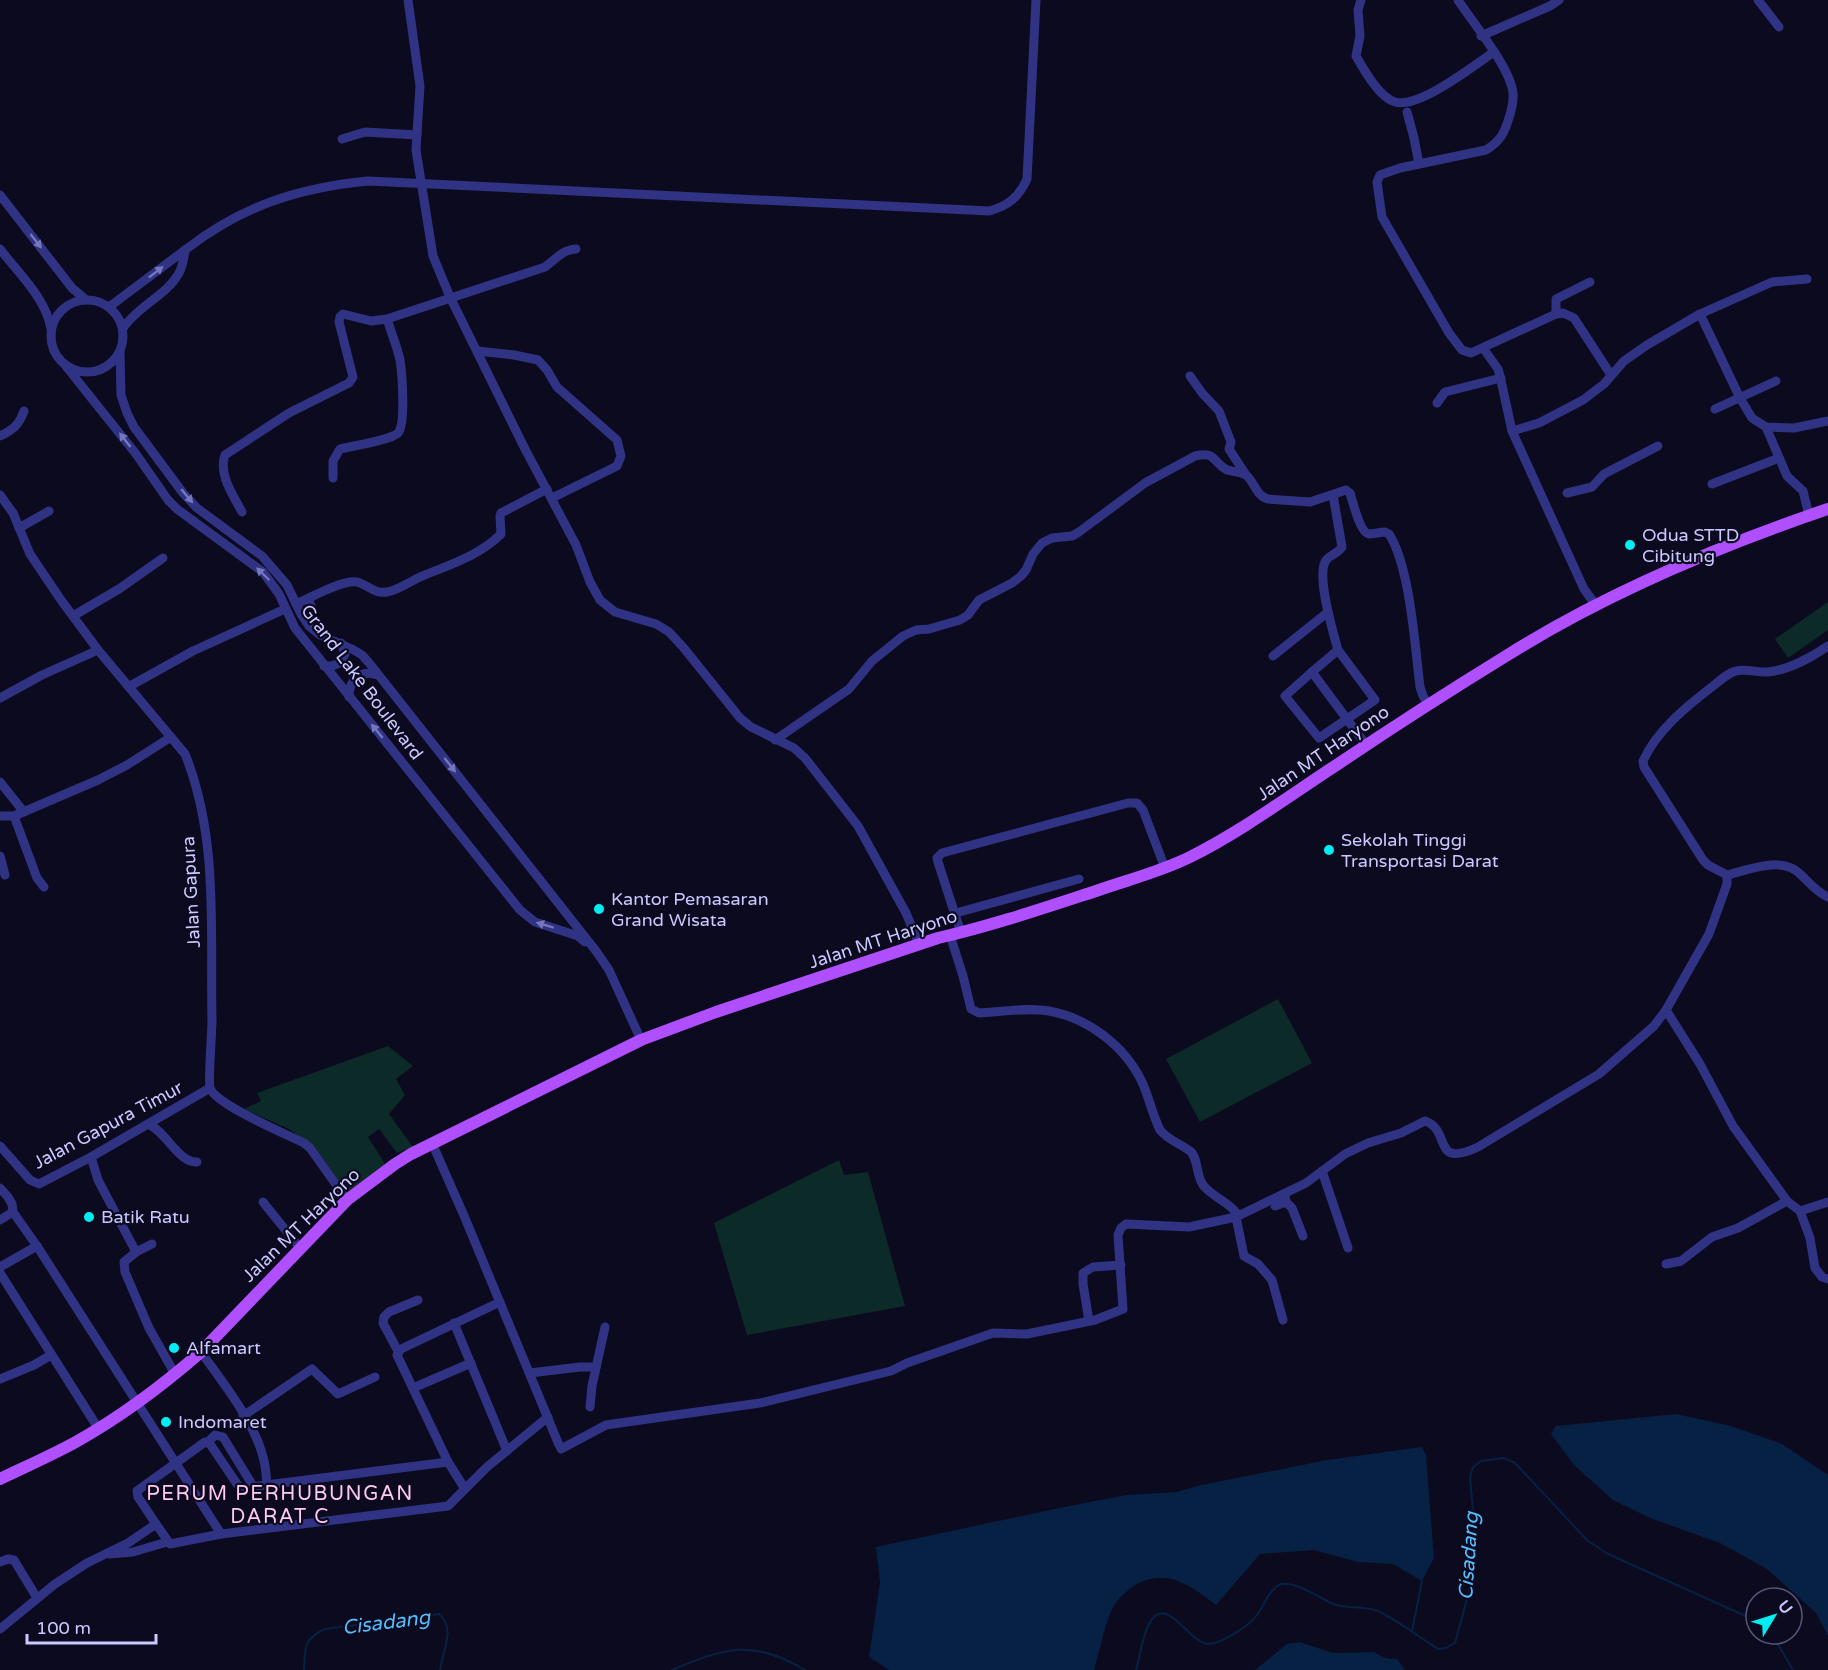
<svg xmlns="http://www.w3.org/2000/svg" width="1828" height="1670" font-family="'Varela Round',sans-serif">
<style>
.green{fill:#0c2a27}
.water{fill:#062143}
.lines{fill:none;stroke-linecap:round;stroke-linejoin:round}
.stream{stroke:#062143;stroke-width:2}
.minor{stroke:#303384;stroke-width:9}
.major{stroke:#b04fff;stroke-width:12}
.oneway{fill:#7576bb}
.poi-dot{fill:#00eef3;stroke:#0c0a1f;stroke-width:2}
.labels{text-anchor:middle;stroke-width:4.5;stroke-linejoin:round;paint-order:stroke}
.poi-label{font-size:18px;fill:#cac8ff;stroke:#0c0a1f;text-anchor:start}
.street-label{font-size:18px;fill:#cac8ff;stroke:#0c0a1f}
.neighbourhood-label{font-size:20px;letter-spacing:1.5px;fill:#ffcaf0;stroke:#0c0a1f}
.water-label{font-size:20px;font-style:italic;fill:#56beff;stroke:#0c0a1f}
</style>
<rect width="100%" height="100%" fill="#0c0a1f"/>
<g class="green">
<path d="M1828 602V630L1788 658 1775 639Z"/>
<path d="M1278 999 1312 1063 1200 1122 1166 1059Z"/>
<path d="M388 1046 413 1066 396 1079 405 1095 389 1114 413 1147 397 1153 379 1129 368 1137 385 1164 347 1193 316 1149 289 1129 244 1109 261 1101 257 1093Z"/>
<path d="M839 1160 844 1175 868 1172 905 1306 747 1335 714 1223Z"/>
</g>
<g class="water">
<path d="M1676 1414 1731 1426 1782 1444 1828 1475V1636L1816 1613 1767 1569 1720 1543 1650 1518 1613 1500 1574 1465 1551 1434 1556 1426Z"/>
<path d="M1422 1447 1426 1455 1434 1558 1422 1581 1393 1564 1358 1562 1314 1550 1260 1554 1216 1605C1190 1585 1164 1566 1132 1587 1126 1592 1116 1600 1113 1607 1104 1626 1100 1650 1094 1670H889L869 1657 880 1582 876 1547 1069 1506 1127 1495 1177 1492 1197 1486 1327 1460Z"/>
<path d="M1300 1642 1333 1653 1374 1652 1385 1658 1397 1659 1405 1670H1255L1287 1644Z"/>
</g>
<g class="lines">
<g class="stream">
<path d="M1412 1631 1422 1581"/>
<path d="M1769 1634 1779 1646 1793 1670"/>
<path d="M304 1670C305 1648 303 1639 325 1629L439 1614C456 1629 443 1649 440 1670"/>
<path d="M672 1670C726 1647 753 1639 805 1670"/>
<path d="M1136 1670C1140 1656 1142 1639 1148 1626 1166 1589 1189 1645 1209 1644 1222 1643 1249 1626 1256 1616 1264 1607 1267 1593 1277 1586 1289 1577 1318 1597 1331 1603 1348 1611 1365 1604 1380 1612 1400 1622 1419 1637 1438 1649L1446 1648 1455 1643 1469 1592 1474 1523 1470 1477 1473 1467 1481 1461 1504 1458 1515 1463 1588 1541 1608 1554 1750 1618 1756 1622"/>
</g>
<g class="minor">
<path d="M408 0 420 86 416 150 433 256 450 297 525 449 576 545 590 582 600 600 615 612 656 624 669 632 683 647 740 718 751 727 794 748 805 758 858 826 906 913 919 944"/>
<path d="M1361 0 1358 10 1360 36 1356 56C1364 70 1379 97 1395 102 1419 109 1473 66 1494 52"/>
<path d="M1458 0C1473 23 1510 67 1513 93 1514 102 1511 112 1508 121 1504 134 1499 142 1486 150L1400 168 1380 175 1377 182 1382 217 1449 333 1462 350 1471 353 1556 314 1563 313 1574 318 1611 375"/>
<path d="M1758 0 1779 27"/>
<path d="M1481 36 1550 6 1559 0"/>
<path d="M1407 112 1414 138 1419 164"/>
<path d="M342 139 365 132 417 135"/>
<path d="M0 195 72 288 85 299"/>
<path d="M0 249C18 273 46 298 51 329"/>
<path d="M185 250C242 206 297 188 368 181L989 211C1008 206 1019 197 1027 179L1036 0"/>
<circle cx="87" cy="336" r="36"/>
<path d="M109 307 185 250C184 257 183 266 179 273 167 295 138 306 123 328"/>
<path d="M1556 314V299L1590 282"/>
<path d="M1700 314 1740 398 1752 418 1766 427 1794 428 1828 421"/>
<path d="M1483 348 1498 369 1500 376 1512 431 1584 589 1595 604"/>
<path d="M477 351 514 355 538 360 547 370 557 387 617 440 621 456 617 466 552 498"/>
<path d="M120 353 121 395 127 413 134 427 183 493 197 508 262 556 287 585 301 614 309 626 320 635 352 649 362 655 370 664 596 951 609 970 641 1040"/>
<path d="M65 365 136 454 168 500 177 509 263 572 279 594 295 628 520 910 535 922 578 936 585 942"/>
<path d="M1190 376 1202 393 1219 411 1231 442 1229 449 1246 475"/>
<path d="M1437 403 1445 392 1501 378"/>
<path d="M1715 409 1776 381"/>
<path d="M1766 427 1787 476 1803 491 1809 515"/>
<path d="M1512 431 1539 423 1583 400 1604 384 1624 361 1647 345 1700 314 1772 282 1807 279"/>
<path d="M0 436C13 430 19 425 24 411"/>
<path d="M333 478V461L340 449C352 446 391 440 398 433 406 425 402 372 400 360 397 346 391 332 387 319"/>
<path d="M1712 484 1779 458"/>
<path d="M1567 493 1592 487 1604 474 1658 446"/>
<path d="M0 495 13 513 30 554 61 600 98 650 185 754C219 838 210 932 212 1020 212 1032 208 1081 210 1088 216 1105 286 1134 304 1143L310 1148 347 1200"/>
<path d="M1333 495 1342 547C1338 554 1328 555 1325 562 1317 579 1333 632 1338 650L1312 672 1366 745"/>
<path d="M242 512C233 495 218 474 225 455L289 413 349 383 353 377 339 322 340 317 343 314 371 321 387 319 545 267C556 259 562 250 576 249"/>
<path d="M19 528 49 511"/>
<path d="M308 599 312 608 309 626"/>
<path d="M296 604C310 598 343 579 357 582 368 585 374 594 387 592 399 590 409 582 420 577 449 565 479 556 501 534L500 516 501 513 547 489"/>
<path d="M73 616 119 589 163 558"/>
<path d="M1828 646C1812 657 1788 670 1768 672 1758 673 1746 668 1736 671 1727 673 1720 681 1713 686 1687 706 1657 730 1643 761L1644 767 1703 860 1708 865 1727 875C1748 870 1781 856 1799 873 1809 882 1816 892 1828 897"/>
<path d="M1273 656 1328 612"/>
<path d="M324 666H332L342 662 345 654 341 643"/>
<path d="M1312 672 1285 696 1319 738 1375 700 1338 650"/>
<path d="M130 686 193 651 285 609"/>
<path d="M349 697C349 679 361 669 378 675"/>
<path d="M0 698 42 675 98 650"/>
<path d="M775 740 849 689 872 661 903 636 916 630 929 629 960 620 968 615 979 600 1012 583 1021 576 1026 570 1033 554 1042 543 1052 538 1072 536 1079 532 1145 483 1195 456C1217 451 1212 462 1227 470 1233 472 1240 471 1246 475 1255 482 1255 495 1268 499L1310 502 1346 490 1350 493C1353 502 1360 533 1369 534 1374 534 1380 532 1385 532L1389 534C1410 566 1415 647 1420 687L1423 696 1429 706"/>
<path d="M0 782 24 812"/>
<path d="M0 816H14L98 780 127 765 171 737"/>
<path d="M14 816 37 878 44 887"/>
<path d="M0 856 5 875"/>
<path d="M956 913 1079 879"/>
<path d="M961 933 938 862 937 858 942 853 1128 803H1137L1143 810 1165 868"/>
<path d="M950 935 963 976 971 1009 979 1013C1000 1012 1029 1007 1049 1011 1088 1018 1125 1046 1142 1082 1149 1097 1152 1114 1160 1130 1168 1140 1179 1143 1190 1151 1198 1157 1196 1175 1203 1185 1213 1198 1229 1201 1238 1215"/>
<path d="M1666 1010 1700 1064 1733 1126 1787 1201 1800 1211 1810 1238 1815 1268 1822 1277 1828 1279"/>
<path d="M148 1124C166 1131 178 1163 197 1162"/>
<path d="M432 1143 465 1218 559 1445"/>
<path d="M0 1146 30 1180 39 1184 91 1157 210 1088"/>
<path d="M91 1157 98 1180 136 1252 124 1262 125 1272 149 1328 175 1374"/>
<path d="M1322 1171 1348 1248"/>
<path d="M0 1188 8 1197 12 1204 13 1212 37 1246 221 1534"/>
<path d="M263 1202 300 1248"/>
<path d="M1286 1202 1292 1208 1303 1236"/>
<path d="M1275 1206 1286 1202 1285 1197"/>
<path d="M1800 1211 1828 1202"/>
<path d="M1236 1217 1244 1256 1258 1264 1272 1280 1283 1320"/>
<path d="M0 1220 13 1212"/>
<path d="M136 1252 152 1244"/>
<path d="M1666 1264 1681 1261 1712 1237 1738 1228 1787 1201"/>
<path d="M0 1267 37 1246"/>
<path d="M0 1273 98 1428"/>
<path d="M1089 1321 1083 1284V1273L1093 1267 1121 1265"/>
<path d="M454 1323 507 1451"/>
<path d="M398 1351 383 1323 384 1317 389 1312 418 1300"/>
<path d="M201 1352C221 1380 255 1423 263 1457 266 1466 266 1476 267 1485"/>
<path d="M530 1373 580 1367H596"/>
<path d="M0 1379 34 1365 51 1355"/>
<path d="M413 1388 471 1363"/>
<path d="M590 1407 592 1386 605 1327"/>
<path d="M243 1416 312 1369 338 1394 375 1377"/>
<path d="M208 1442 215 1435 223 1437 253 1486"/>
<path d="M561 1449 606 1425 760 1403 891 1371 907 1363 993 1333 1027 1334 1095 1320 1123 1309 1118 1235 1121 1228 1126 1224 1189 1227 1236 1217 1306 1183 1345 1154 1368 1143 1401 1133 1425 1121C1452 1130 1431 1169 1478 1147L1599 1074 1654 1026 1666 1010 1709 934 1727 884V875"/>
<path d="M465 1489 448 1462 397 1355 401 1349 500 1302"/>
<path d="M156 1524 138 1497 137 1491 205 1442 210 1444 237 1484 242 1488 448 1462"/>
<path d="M109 1554 133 1552 167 1542"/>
<path d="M0 1562 8 1559 14 1560 37 1598"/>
<path d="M0 1629 55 1584 87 1563 128 1543 156 1524 170 1544 221 1534 448 1506 487 1467 548 1417"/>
</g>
<path class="major" d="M0 1479C25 1467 50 1456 74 1443 119 1418 162 1386 201 1352L347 1200 395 1164 411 1154 641 1040 716 1012 938 938C991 926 1044 908 1096 891 1127 880 1160 872 1190 857 1242 831 1289 796 1338 764 1393 727 1449 691 1506 656 1606 593 1716 547 1828 509"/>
</g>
<defs><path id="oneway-solid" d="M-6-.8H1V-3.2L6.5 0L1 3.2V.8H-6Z" transform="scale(1.5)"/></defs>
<g class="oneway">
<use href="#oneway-solid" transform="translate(36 241) rotate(52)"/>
<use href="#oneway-solid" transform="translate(156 272) rotate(-38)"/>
<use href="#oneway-solid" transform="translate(125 440) rotate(-128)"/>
<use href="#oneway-solid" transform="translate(187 496) rotate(50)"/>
<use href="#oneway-solid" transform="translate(263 574) rotate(-136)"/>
<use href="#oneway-solid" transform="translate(377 731) rotate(-129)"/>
<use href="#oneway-solid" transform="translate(450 765) rotate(52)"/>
<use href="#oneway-solid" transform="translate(545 925) rotate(-163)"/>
</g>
<g class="poi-dot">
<circle cx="1630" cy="545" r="6"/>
<circle cx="1329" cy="850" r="6"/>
<circle cx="599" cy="909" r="6"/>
<circle cx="89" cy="1217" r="6"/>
<circle cx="174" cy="1348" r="6"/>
<circle cx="166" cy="1422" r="6"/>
</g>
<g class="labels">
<g class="poi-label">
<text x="1642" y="541">Odua STTD<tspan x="1642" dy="21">Cibitung</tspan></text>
<text x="1341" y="846">Sekolah Tinggi<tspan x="1341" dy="21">Transportasi Darat</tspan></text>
<text x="611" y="905">Kantor Pemasaran<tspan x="611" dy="21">Grand Wisata</tspan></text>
<text x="101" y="1223">Batik Ratu</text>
<text x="186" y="1354">Alfamart</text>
<text x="178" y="1428">Indomaret</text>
</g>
<g class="street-label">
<text transform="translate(362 682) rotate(53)" y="6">Grand Lake Boulevard</text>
<text transform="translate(1323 753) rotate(-34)" y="6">Jalan MT Haryono</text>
<text transform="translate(191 892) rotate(-93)" y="6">Jalan Gapura</text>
<text transform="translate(883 939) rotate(-18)" y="6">Jalan MT Haryono</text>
<text transform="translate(108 1125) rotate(-28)" y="6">Jalan Gapura Timur</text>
<text transform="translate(301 1225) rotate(-44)" y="6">Jalan MT Haryono</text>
</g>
<g class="neighbourhood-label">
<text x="280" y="1500">PERUM PERHUBUNGAN<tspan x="280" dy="23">DARAT C</tspan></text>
</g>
<g class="water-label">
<text transform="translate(1468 1556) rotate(-86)" y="7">Cisadang</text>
<text transform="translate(386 1622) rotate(-7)" y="7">Cisadang</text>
</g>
</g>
<g transform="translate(1774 1616) rotate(52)"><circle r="28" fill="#0c0a1f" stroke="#585679" stroke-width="1.5"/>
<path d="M0-4.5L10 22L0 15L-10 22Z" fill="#00eef3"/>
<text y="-9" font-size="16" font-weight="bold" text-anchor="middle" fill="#cac8ff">U</text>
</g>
<path d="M27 1634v9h129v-9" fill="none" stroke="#cac8ff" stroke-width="3"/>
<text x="36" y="1634" font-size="18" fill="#cac8ff" stroke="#0c0a1f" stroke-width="4.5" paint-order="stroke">100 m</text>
</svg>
